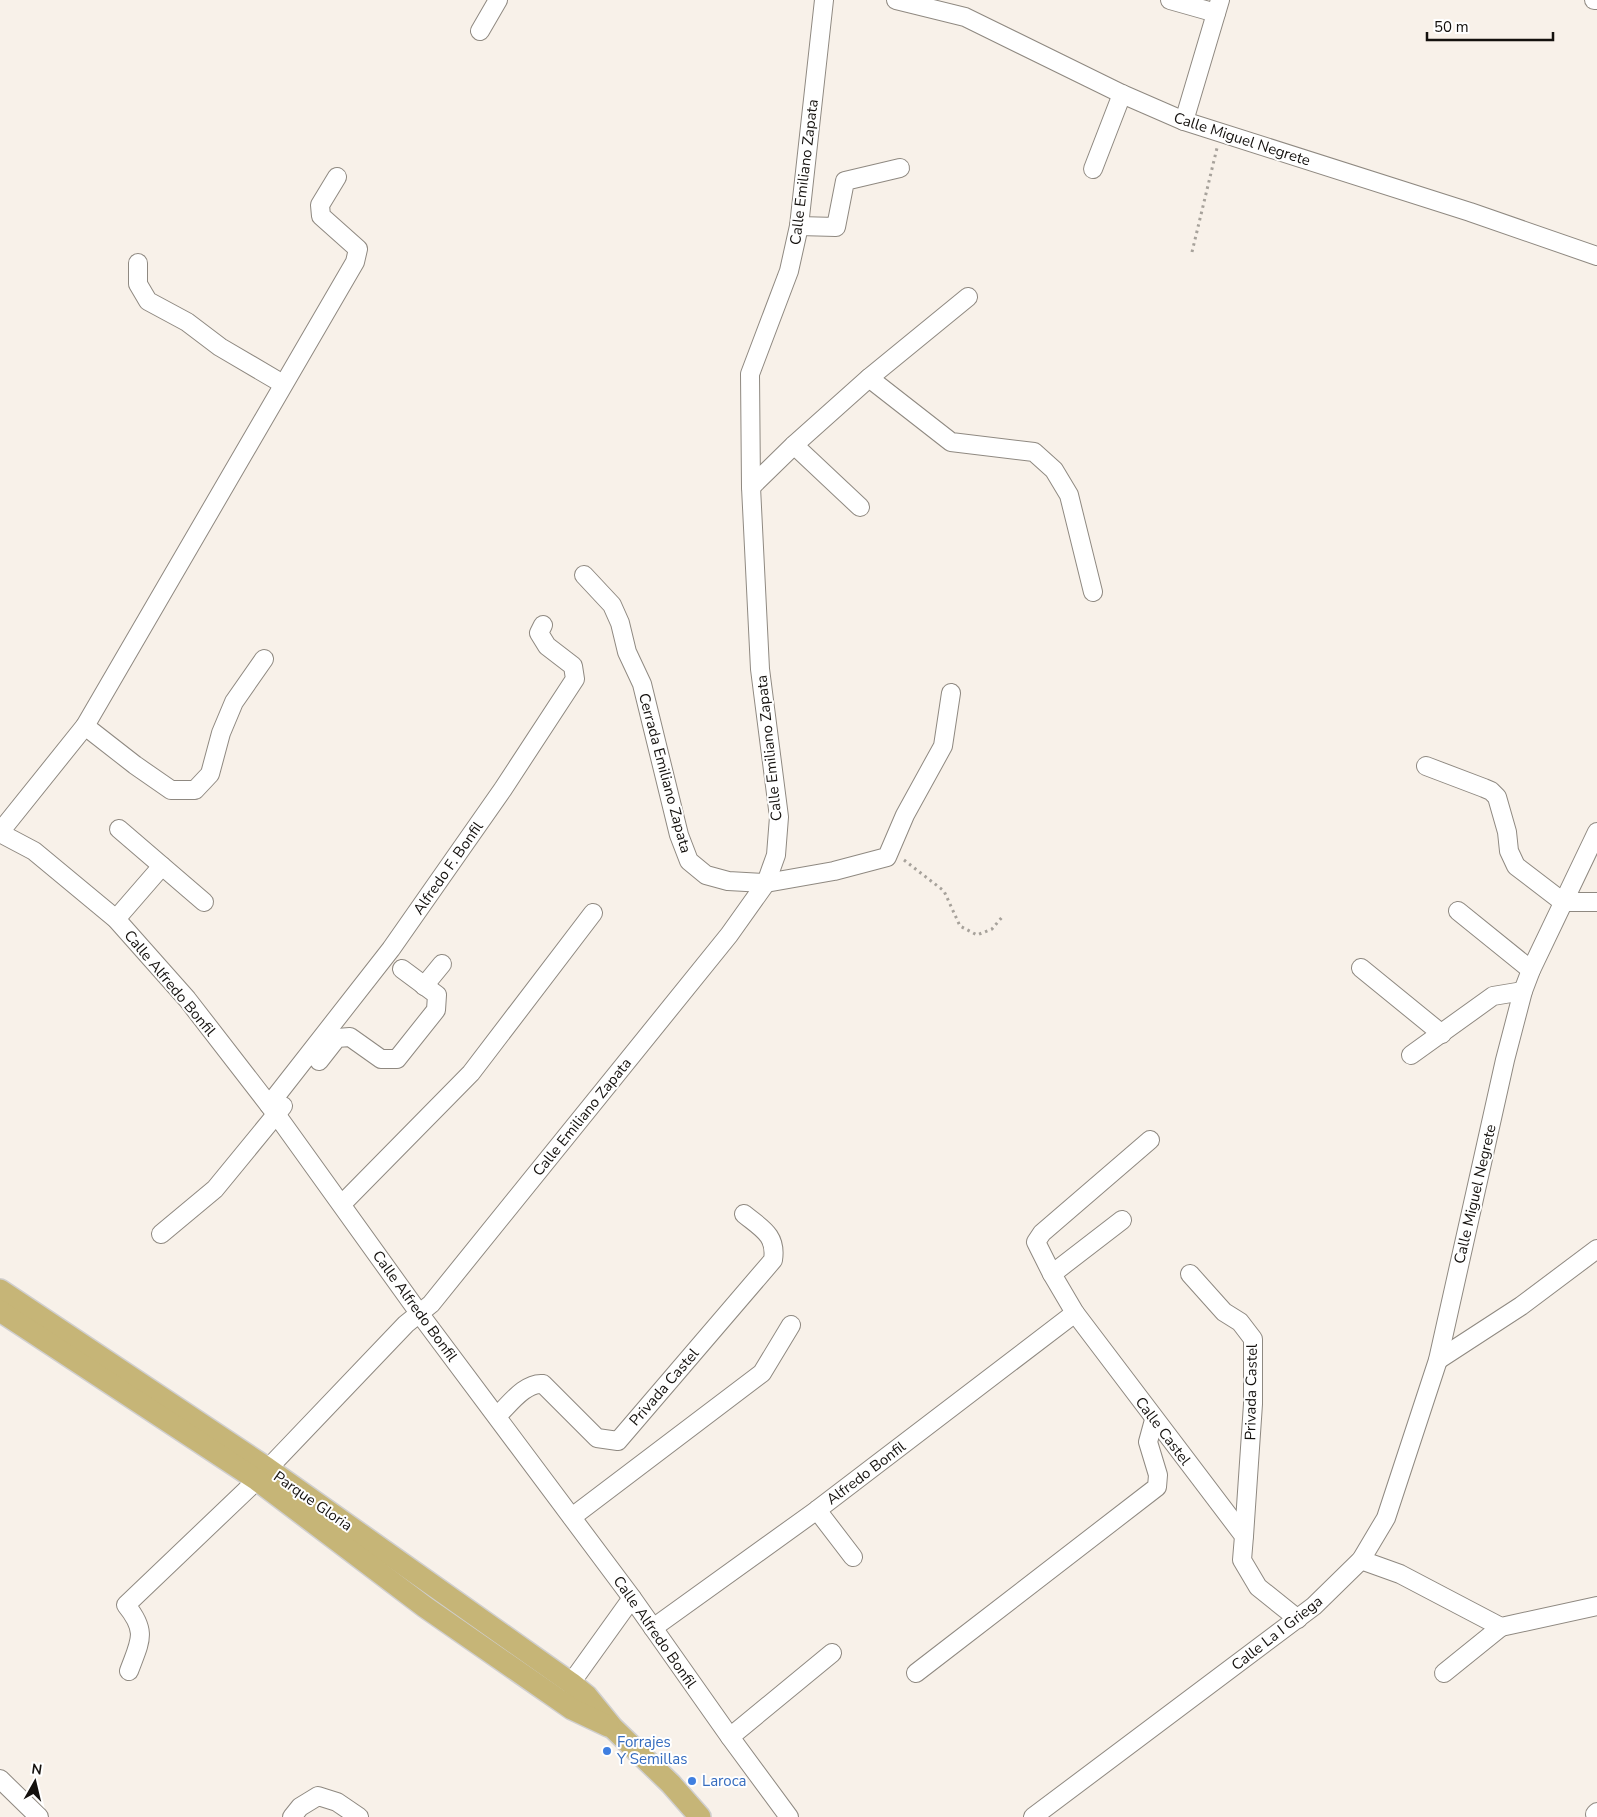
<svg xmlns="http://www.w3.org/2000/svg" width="1597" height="1817" font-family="'Nunito Sans',sans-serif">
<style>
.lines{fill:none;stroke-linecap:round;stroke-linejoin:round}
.minor-casing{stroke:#8f8981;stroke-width:20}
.major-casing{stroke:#d0cfcf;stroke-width:24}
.path{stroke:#a7a29b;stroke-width:3;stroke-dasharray:2.5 4;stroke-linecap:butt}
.minor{stroke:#fff;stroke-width:18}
.major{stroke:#c6b577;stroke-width:21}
.shop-dot{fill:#3f7fe0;stroke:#fff;stroke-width:2}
.labels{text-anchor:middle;stroke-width:4;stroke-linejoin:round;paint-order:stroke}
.street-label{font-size:15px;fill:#14110e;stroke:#fff}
.shop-label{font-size:15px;fill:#366cbe;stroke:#fff;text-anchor:start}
</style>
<rect width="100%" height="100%" fill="#f8f1e9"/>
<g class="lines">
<g class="minor-casing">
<g id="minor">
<path d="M896 0 965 17 1122 94 1184 121 1470 212 1597 256"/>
<path d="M1170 0 1216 13"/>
<path d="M1594 0H1597"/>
<path d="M480 31 498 0"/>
<path d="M1184 121 1220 0"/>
<path d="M1093 169 1122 94"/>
<path d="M799 226 836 227 845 181 900 168"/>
<path d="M138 263V284L148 301 187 322 220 347 283 384"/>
<path d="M869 378 951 442 1034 452 1054 470 1069 495 1093 592"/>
<path d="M794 445 860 507"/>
<path d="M751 487 794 445 869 378 968 297"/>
<path d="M584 575 612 605 620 623 627 652 642 684 679 835 689 861 706 875 728 881 766 883 834 871 887 857 905 815 943 746 951 693"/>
<path d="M85 726 135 765 171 790H195L210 774 221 733 234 702 264 659"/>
<path d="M1426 766 1484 788 1491 791 1497 797 1507 832 1509 851 1516 866 1563 902H1597"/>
<path d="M119 829 204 902"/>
<path d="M0 832 85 726 355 262 358 249 321 216 320 205 337 177"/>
<path d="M0 833 34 851 116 919 187 999 276 1114 419 1313 632 1598 730 1737 789 1817"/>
<path d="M1458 911 1531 970"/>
<path d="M116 919 162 866"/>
<path d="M1361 968 1442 1034"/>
<path d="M424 986 442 964"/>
<path d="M1411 1055 1493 996 1523 991"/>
<path d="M319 1061 337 1038 350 1037 381 1059H397L436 1010 437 995 402 969"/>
<path d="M269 1105 391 949 503 789 575 679 573 666 547 646 539 633 543 625"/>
<path d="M1150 1140 1042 1233 1036 1242 1052 1274 1075 1313 1244 1536 1242 1560 1258 1587 1298 1619"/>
<path d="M342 1204 471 1073 593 913"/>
<path d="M161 1234 215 1189 283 1106"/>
<path d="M1052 1274 1122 1220"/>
<path d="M1190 1274 1224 1312 1240 1322 1253 1339V1404L1244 1536"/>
<path d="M1438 1360 1521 1306 1597 1249"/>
<path d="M497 1416C509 1405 525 1382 543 1384L597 1438 618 1441 773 1260C777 1235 761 1228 744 1214"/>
<path d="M817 1510 853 1557"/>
<path d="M572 1517 762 1373 791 1325"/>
<path d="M1361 1560 1400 1574 1501 1627 1597 1606"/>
<path d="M653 1628 817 1510 1075 1313"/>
<path d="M129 1671C140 1641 148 1632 126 1605L257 1480 406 1324 431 1304 729 935 766 883 776 855 779 817 760 669 751 487 750 374 789 271 799 226 824 0"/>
<path d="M916 1673 1157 1487 1158 1475 1148 1442 1154 1420"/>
<path d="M1444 1673 1501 1627"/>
<path d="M571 1683 632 1598"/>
<path d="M730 1737 832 1653"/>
<path d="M0 1779 39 1817"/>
<path d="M1595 1814 1597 1812"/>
<path d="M292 1817 300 1807 318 1796 337 1802 359 1817"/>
<path d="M1033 1817 1314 1606 1361 1560 1386 1518 1438 1360 1505 1060 1523 991 1531 970 1597 832"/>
</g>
</g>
<g class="major-casing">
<g id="major">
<path d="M0 1290 267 1468 571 1683 587 1696 613 1728 671 1784 700 1817"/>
<path d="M0 1311 257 1480 425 1607 572 1709 608 1726"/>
</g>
</g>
<g class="path">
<path d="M1192 252 1217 148"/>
<path d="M904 860 944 891 960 926 977 935 992 929 1003 916"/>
</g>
<use href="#minor" class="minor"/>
<use href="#major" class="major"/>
</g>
<g class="shop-dot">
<circle cx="607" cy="1751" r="5"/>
<circle cx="692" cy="1781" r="5"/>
</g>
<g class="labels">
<g class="street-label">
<text transform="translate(1242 139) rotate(18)" y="5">Calle Miguel Negrete</text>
<text transform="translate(804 172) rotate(-83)" y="5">Calle Emiliano Zapata</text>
<text transform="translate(769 748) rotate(-96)" y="5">Calle Emiliano Zapata</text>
<text transform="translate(665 773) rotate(75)" y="5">Cerrada Emiliano Zapata</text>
<text transform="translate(448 868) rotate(-55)" y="5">Alfredo F. Bonfil</text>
<text transform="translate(170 983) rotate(50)" y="5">Calle Alfredo Bonfil</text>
<text transform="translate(582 1117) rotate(-51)" y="5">Calle Emiliano Zapata</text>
<text transform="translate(1475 1194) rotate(-77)" y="5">Calle Miguel Negrete</text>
<text transform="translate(415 1306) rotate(54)" y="5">Calle Alfredo Bonfil</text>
<text transform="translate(664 1387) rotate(-49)" y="5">Privada Castel</text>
<text transform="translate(1251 1392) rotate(-89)" y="5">Privada Castel</text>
<text transform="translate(1163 1431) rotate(53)" y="5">Calle Castel</text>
<text transform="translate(866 1473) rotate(-37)" y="5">Alfredo Bonfil</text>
<text transform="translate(313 1501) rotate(35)" y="5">Parque Gloria</text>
<text transform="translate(655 1632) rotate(55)" y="5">Calle Alfredo Bonfil</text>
<text transform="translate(1277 1633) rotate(-38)" y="5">Calle La I Griega</text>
</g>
<g class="shop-label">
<text x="617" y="1747">Forrajes<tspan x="617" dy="17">Y Semillas</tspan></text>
<text x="702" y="1786">Laroca</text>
</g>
</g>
<g transform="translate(35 1782) rotate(8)" stroke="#ffffff" stroke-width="4" paint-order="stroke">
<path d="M0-4L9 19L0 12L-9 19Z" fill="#14110e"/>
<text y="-8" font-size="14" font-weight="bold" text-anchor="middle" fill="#14110e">N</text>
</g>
<path d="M1427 32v8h126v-8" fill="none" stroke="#14110e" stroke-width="2.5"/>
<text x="1434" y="32" font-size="15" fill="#14110e" stroke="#ffffff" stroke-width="4" paint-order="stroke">50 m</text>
</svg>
